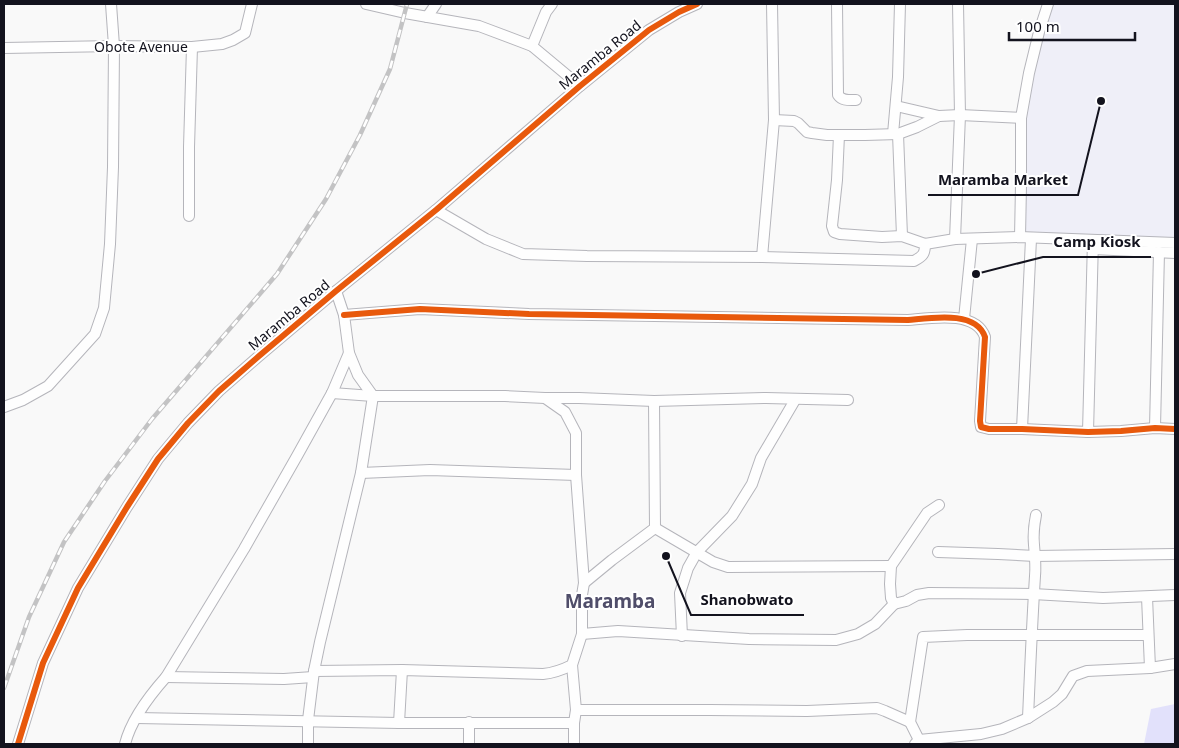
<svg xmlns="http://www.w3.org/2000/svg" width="1179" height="748" font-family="'Noto Sans',sans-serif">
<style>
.built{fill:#efeff8}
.green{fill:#e2e1fb}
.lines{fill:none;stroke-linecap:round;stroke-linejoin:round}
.street-casing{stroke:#b5b5bb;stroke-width:12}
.street{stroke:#fefefe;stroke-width:10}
.rail-casing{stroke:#c3c3c4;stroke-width:4.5}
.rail{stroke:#fff;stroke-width:2.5;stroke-dasharray:8;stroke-linecap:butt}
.cycleway-casing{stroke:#fff;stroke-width:9}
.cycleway{stroke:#e8590c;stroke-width:6}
.labels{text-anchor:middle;stroke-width:4;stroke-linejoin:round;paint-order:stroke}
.street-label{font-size:14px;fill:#13131e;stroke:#fff}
.district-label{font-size:19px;font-weight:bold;fill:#504e6a;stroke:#fff}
.leader{fill:none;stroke:#13131e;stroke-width:2}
.callout-dot{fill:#13131e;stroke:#fff;stroke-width:2}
.callout-label{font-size:15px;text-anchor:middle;font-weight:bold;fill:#13131e;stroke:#fff;stroke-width:4;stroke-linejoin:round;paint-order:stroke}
</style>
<rect width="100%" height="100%" fill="#f9f9f9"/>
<path class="built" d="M1052 4H1175V240L1015 235 1024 128 1031 73Z"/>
<path class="green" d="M1175 704V744H1144L1151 709Z"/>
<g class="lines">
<g class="street-casing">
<g id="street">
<path d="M366 4 405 13 479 26 532 46 580 86"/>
<path d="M837 4 838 95C842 101 849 100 856 100"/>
<path d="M427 17 436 4"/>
<path d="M532 46 546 12 552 4"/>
<path d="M4 48 114 46 192 47 222 44 233 40 245 33 252 4"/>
<path d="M896 106 939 116 960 115 1021 118"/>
<path d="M774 120 794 121 798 123 807 132 812 133 827 135H865L898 134 917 127 939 116"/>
<path d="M893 134 898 77 900 4"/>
<path d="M898 134 902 236"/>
<path d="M436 210 486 239 523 254 587 256 762 257 914 261C923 256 925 254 925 244L902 236 882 237 840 234 834 232 832 226 837 180 839 135"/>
<path d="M189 216V147L192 47"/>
<path d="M1020 237 1021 185V118L1029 73 1039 32 1048 4"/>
<path d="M955 239 960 115 958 4"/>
<path d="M925 244 955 239 1020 237 1175 243"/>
<path d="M1093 249 1175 253"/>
<path d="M762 257 774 120 772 4"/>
<path d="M344 315 420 309 529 314 908 320C931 318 976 310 985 337L980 421 981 427 989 429H1022L1088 432 1121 431 1155 428 1175 429"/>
<path d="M964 319 972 239"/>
<path d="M545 398H579L654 401 766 398 848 400"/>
<path d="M654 401 655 528 713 562 728 567 891 566"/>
<path d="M4 407 23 400 48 386 95 334 104 308 110 244 113 167 114 46 111 4"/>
<path d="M1155 428 1159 252"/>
<path d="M1022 429 1031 239"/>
<path d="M1088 432 1093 240"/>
<path d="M361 473 430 470 576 475"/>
<path d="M939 505 927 513 891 566 890 584 891 598 894 604 906 601 917 595 929 593 1033 594 1103 598 1175 595"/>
<path d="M938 552 998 554 1035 556 1175 554"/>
<path d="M584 583 612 560 655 528"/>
<path d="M1147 597 1150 668"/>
<path d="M582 634 618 631 749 639 836 640 858 634 875 624 894 604"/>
<path d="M682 636 680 593 688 568 697 552 732 516 752 484 761 458 795 400"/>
<path d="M572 665 576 710"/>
<path d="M314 671 402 670 543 674C554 673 562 670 572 665L582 634V595L584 583 576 475V433L565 412 545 398 505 396H373L332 393"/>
<path d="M166 677 284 679 313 677"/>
<path d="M137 718 399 723H574L576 710H709L807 711 877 708 885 711 910 722"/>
<path d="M1028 718C1030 671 1032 623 1035 576 1036 566 1035 556 1034 545 1033 535 1034 525 1036 515"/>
<path d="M469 722V744"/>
<path d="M399 723 402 670"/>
<path d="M919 740 910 722 923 637 967 635H1148"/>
<path d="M18 744 43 663 78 588 127 507 158 459 188 423 219 391 259 356 336 291 436 210 580 86 649 30 679 12 697 4"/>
<path d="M125 744C131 720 150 695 166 677L244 549 297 456 332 393 349 353"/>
<path d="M308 744V720L314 671 320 642 361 473 373 396 358 375 349 353 344 315 336 291"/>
<path d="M574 744V723"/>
<path d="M915 744 919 740 981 734 1002 729 1028 718 1053 702 1062 694 1073 676 1087 671 1150 668 1175 664"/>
</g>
</g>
<use href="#street" class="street"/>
<g class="rail-casing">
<path id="rail" d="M4 688 29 617 64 542 105 481 152 419 277 274 326 199 360 135 390 69 407 4"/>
</g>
<use href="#rail" class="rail"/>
<g class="cycleway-casing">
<g id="cycleway">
<path d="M344 315 420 309 529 314 908 320C931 318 976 310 985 337L980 421 981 427 989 429H1022L1088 432 1121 431 1155 428 1175 429"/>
<path d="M18 744 43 663 78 588 127 507 158 459 188 423 219 391 259 356 336 291 436 210 580 86 649 30 679 12 697 4"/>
</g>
</g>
<use href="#cycleway" class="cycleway"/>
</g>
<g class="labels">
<g class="street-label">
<text x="141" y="52">Obote Avenue</text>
<text transform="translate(600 55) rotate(-39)" y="5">Maramba Road</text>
<text transform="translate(289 315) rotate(-40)" y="5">Maramba Road</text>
</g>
<g class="district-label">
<text x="610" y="608">Maramba</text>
</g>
</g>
<path class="leader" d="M1101 101L1078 195H928M976 274L1043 257H1151M666 556L691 615H804"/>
<g class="callout-dot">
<circle cx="1101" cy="101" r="5"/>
<circle cx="976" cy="274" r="5"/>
<circle cx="666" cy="556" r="5"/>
</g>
<g class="callout-label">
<text x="1003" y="185">Maramba Market</text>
<text x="1097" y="247">Camp Kiosk</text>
<text x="747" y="605">Shanobwato</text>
</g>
<rect width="1179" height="748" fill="none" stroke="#13131e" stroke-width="10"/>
<path d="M1009 32v8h126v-8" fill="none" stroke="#13131e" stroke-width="2.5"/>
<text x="1016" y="32" font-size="15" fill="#13131e" stroke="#ffffff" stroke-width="4" paint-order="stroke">100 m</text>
</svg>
